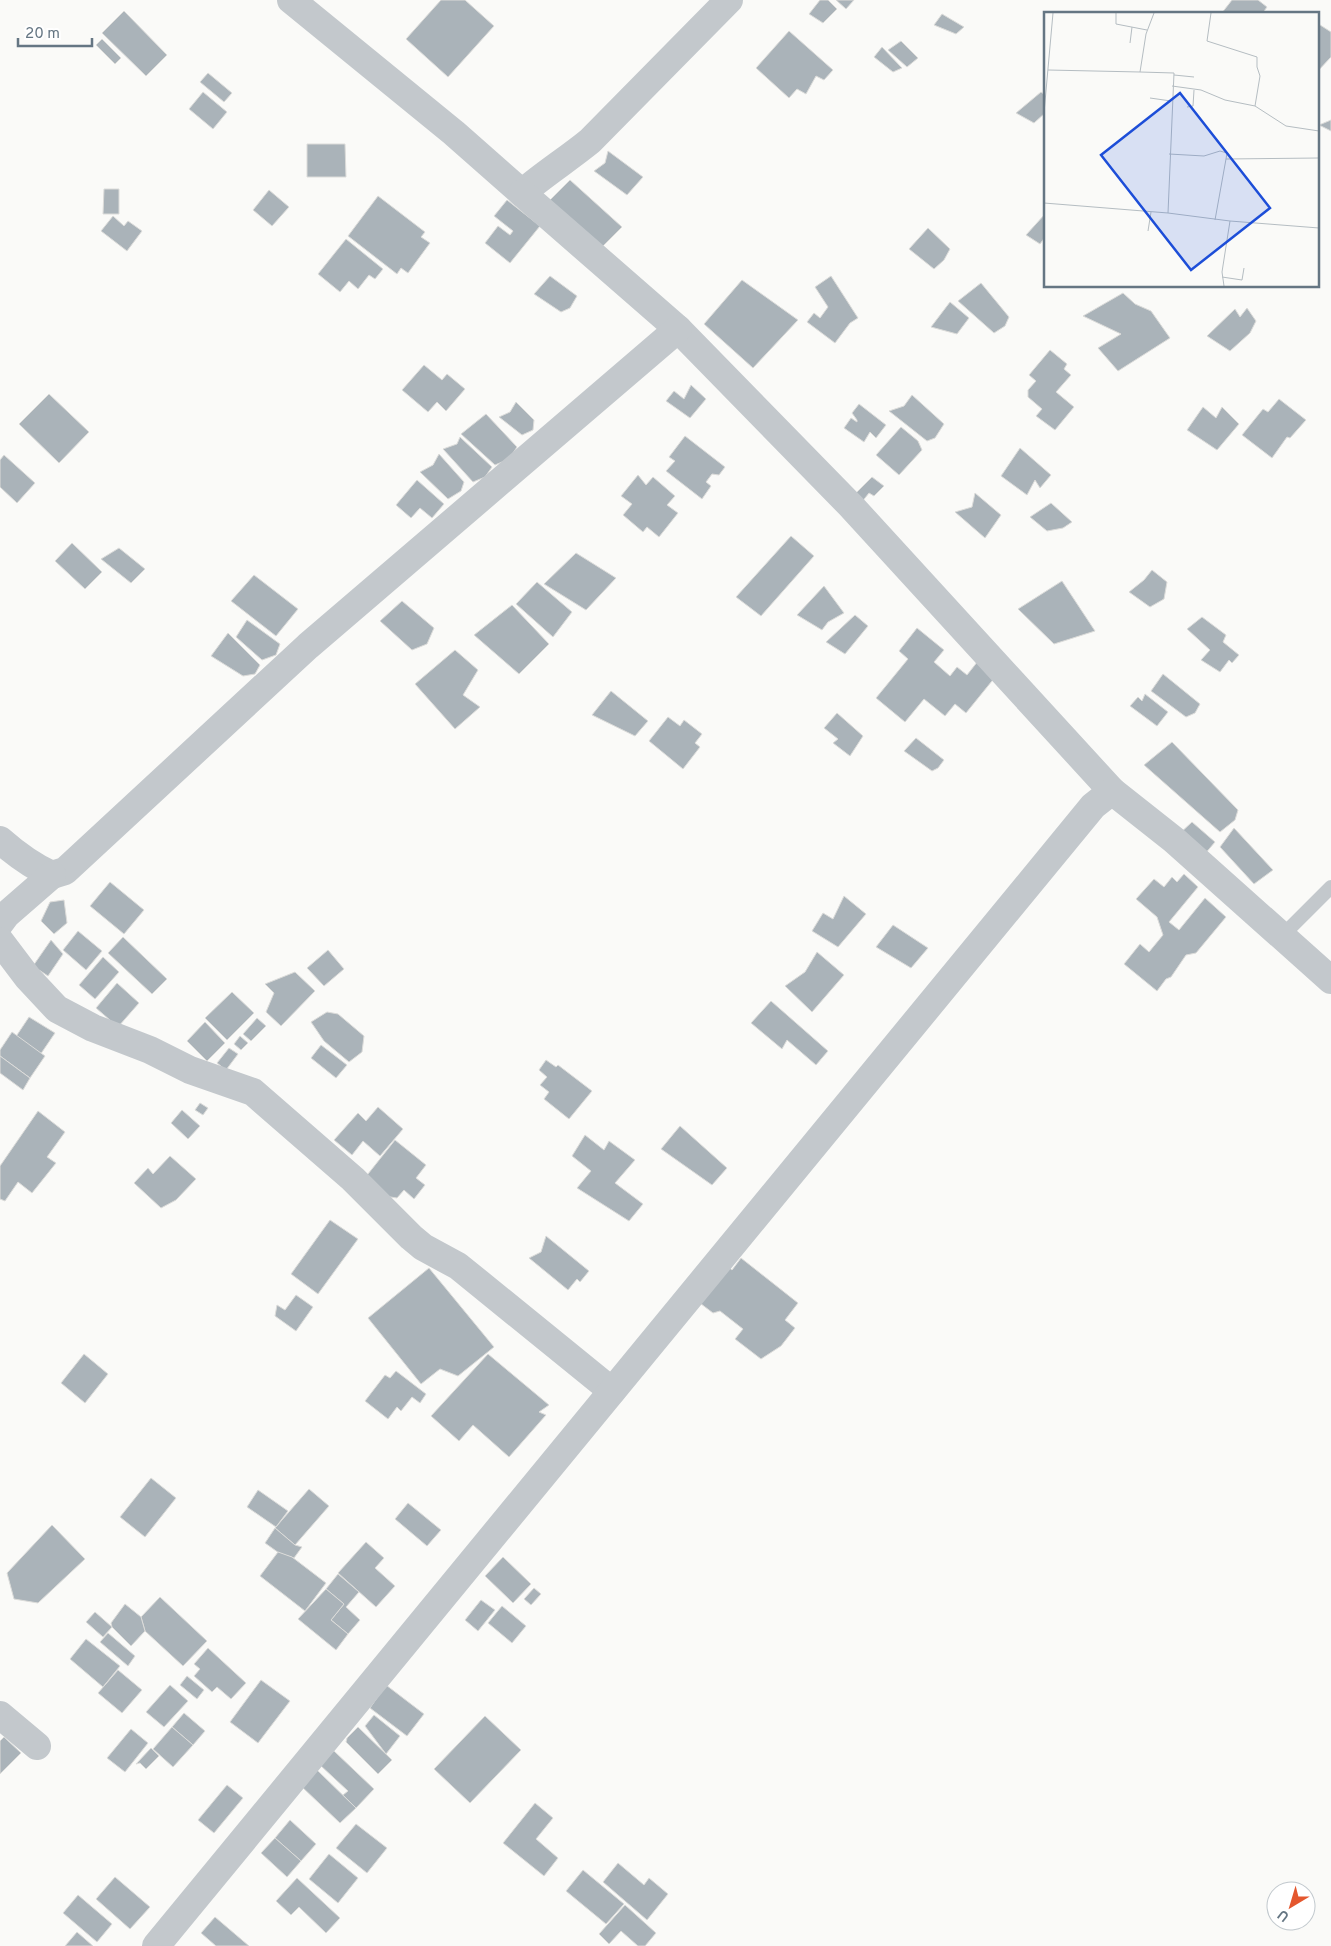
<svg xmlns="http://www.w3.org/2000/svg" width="1331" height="1946" font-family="Overpass,sans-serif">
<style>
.building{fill:#aab3b9;stroke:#dcdcda}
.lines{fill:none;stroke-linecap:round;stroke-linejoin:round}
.lane{stroke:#c3c8cc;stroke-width:14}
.street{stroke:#c3c8cc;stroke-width:28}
.inset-road{fill:none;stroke:#b5bdc2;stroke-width:1}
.view{fill:#1d4ed8;fill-opacity:0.15;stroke:#1d4ed8;stroke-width:2.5}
.inset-edge{fill:none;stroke:#657683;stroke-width:2.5}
</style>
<rect width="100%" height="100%" fill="#fafaf8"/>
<g class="building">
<path d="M441 0H465L494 26 448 77 406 39Z"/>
<path d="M820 0H828L837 9 823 23 809 14Z"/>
<path d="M836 0H854L846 9Z"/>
<path d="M1232 0H1258L1267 7 1262 14H1221Z"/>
<path d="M124 11 167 55 146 76 102 33Z"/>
<path d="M942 14 964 27 956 34 934 25Z"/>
<path d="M1317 23 1331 32V57L1317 72Z"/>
<path d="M789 31 833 70 824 80 816 76 806 94 797 89 789 98 756 68Z"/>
<path d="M102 39 121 58 115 64 96 45Z"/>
<path d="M901 41 918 58 907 67 888 50Z"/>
<path d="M882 47 902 68 893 72 874 57Z"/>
<path d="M208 73 232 93 224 102 200 82Z"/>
<path d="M203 92 227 112 213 129 189 109Z"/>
<path d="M1041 92 1045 95V113L1034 123 1016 113Z"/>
<path d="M1331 120V131L1319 125Z"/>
<path d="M307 144H345L346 177H307Z"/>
<path d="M608 151 643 177 627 195 594 171 605 163Z"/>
<path d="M570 180 622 227 597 252 543 207Z"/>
<path d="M104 189H119V214H103Z"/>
<path d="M269 190 289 207 272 226 253 210Z"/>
<path d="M378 196 425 232 421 237 430 243 408 273 401 268 397 274 348 236Z"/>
<path d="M507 200 540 226 510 263 485 243 498 226 510 235 513 231 494 216Z"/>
<path d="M1045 214V237L1040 244 1026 235Z"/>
<path d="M113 216 124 226 128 221 142 231 127 251 101 231Z"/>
<path d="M928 228 950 249 944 260 934 269 909 249Z"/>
<path d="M346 239 383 269 375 279 369 275 358 289 349 281 340 292 318 274Z"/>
<path d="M550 276 577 296 570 308 561 312 534 294Z"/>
<path d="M831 276 858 318 850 323 835 343 807 322 814 313 820 318 828 307 815 287Z"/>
<path d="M742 280 798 320 753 368 704 324Z"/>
<path d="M981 283 1009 317 1005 326 994 333 958 301Z"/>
<path d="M1123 293 1135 304 1151 311 1170 338 1118 371 1098 348 1121 334 1083 316Z"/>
<path d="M950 302 969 318 957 334 931 327Z"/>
<path d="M1247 308 1256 321 1250 333 1230 351 1207 336 1235 309 1240 317Z"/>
<path d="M1050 350 1067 364 1064 369 1071 375 1056 392 1074 407 1055 430 1036 416 1042 409 1028 397V390L1036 381 1029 375Z"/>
<path d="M424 365 442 380 447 374 465 389 446 411 437 402 428 412 402 390Z"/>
<path d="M691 385 706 399 690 418 666 401 674 391 684 399Z"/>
<path d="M49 394 89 432 59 463 19 424Z"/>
<path d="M912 395 944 424 935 438 927 441 889 411 904 406Z"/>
<path d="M1279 399 1306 420 1290 438 1287 437 1272 458 1242 435 1263 409 1268 412Z"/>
<path d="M516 402 534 420 533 430 522 435 499 417 510 412Z"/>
<path d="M859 404 886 425 876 438 870 432 864 442 844 428 851 418 857 422V420L852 413Z"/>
<path d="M1203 407 1216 418 1222 407 1239 424 1217 450 1187 430Z"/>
<path d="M486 414 517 447 509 459 495 465 461 434Z"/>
<path d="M901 427 918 441 922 450 899 475 876 455Z"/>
<path d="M685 436 725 467 719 475 712 474 706 482 711 486 702 499 666 471 675 461 669 457Z"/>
<path d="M460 437 492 467 485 477 473 482 443 449 457 444Z"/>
<path d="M1020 448 1051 475 1040 488 1035 480 1027 495 1001 476Z"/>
<path d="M439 454 464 482 461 491 448 499 420 472 433 465Z"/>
<path d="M4 455 35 483 17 503 0 487V460Z"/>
<path d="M638 475 646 485 653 477 675 496 667 505 678 513 659 537 647 527 643 532 623 515 632 504 621 496Z"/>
<path d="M872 477 884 486 874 496 869 493 857 508 849 500Z"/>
<path d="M417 480 444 504 432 518 420 508 411 518 396 505Z"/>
<path d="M975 493 1001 515 985 538 955 512 972 507Z"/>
<path d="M1051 503 1072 522 1063 528 1047 531 1030 517Z"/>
<path d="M791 536 814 556 761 616 736 597Z"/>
<path d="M72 543 102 572 85 589 55 561Z"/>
<path d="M119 548 145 569 131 583 101 559Z"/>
<path d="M576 553 616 578 586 610 544 584Z"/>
<path d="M1152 570 1167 582 1164 599 1150 607 1129 592 1144 580Z"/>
<path d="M254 575 298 609 276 636 231 601Z"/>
<path d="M1062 581 1095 631 1054 644 1018 609Z"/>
<path d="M537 582 572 612 553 637 516 604Z"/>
<path d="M824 586 844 613 828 622 822 630 797 615Z"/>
<path d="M402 601 434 628 427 644 412 650 380 621Z"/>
<path d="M512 605 549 644 519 674 474 635Z"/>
<path d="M855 615 868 626 845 654 826 642Z"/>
<path d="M1202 617 1226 635 1223 642 1239 655 1232 663 1229 660 1220 672 1201 660 1210 650 1187 629Z"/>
<path d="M247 620 280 644 276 655 262 660 236 637Z"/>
<path d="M917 628 944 650 934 662 950 676 957 667 967 675 978 661 996 676 966 713 955 704 945 716 924 699 905 722 876 698 908 659 899 651Z"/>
<path d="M228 633 260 665 255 674 243 676 211 656Z"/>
<path d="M455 650 478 670 463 695 480 707 455 729 415 684Z"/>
<path d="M1163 674 1200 704 1195 713 1186 717 1151 691Z"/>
<path d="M611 691 648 721 635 736 592 715Z"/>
<path d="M1145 694 1168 712 1157 726 1130 706 1138 697 1142 701Z"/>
<path d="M837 713 863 736 850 756 833 743 838 739 824 728Z"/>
<path d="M668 717 680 726 684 720 702 734 695 743 700 747 683 769 649 741Z"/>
<path d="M916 738 944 760 938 768 932 771 904 751Z"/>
<path d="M1172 742 1238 810 1235 820 1220 832 1144 765Z"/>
<path d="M1192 822 1215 842 1204 855 1177 836Z"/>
<path d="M1234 828 1273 870 1254 884 1220 847Z"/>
<path d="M1184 874 1198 887 1169 922 1179 930 1205 898 1226 917 1196 953 1186 955 1171 977 1166 979 1157 991 1124 964 1140 944 1149 952 1163 935 1157 917 1136 899 1154 879 1164 887 1172 877 1177 882Z"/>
<path d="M110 882 144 910 124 934 90 906Z"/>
<path d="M844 896 866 914 838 947 812 931 823 913 833 919Z"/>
<path d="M64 900 67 923 54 934 41 921 50 902Z"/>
<path d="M893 925 928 948 911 968 876 947Z"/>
<path d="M78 931 102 951 86 970 63 950Z"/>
<path d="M123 937 167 979 152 994 108 953Z"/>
<path d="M51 940 63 954 48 976 33 966Z"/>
<path d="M328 950 344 969 324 986 307 968Z"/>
<path d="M817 952 844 975 812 1012 785 986 805 972Z"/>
<path d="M103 957 119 972 95 999 79 985Z"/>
<path d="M295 972 315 991 281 1026 266 1012 274 993 265 984Z"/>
<path d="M117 983 139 1003 118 1027 96 1008Z"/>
<path d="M232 992 254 1013 227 1040 205 1018Z"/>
<path d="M771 1001 828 1051 816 1065 787 1040 782 1049 751 1023Z"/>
<path d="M327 1012 338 1014 364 1036 362 1052 349 1062 324 1041 311 1022Z"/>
<path d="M29 1017 55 1033 40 1055 15 1038Z"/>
<path d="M257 1018 266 1026 251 1041 243 1034Z"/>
<path d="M205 1022 225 1043 207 1061 187 1041Z"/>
<path d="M12 1032 45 1056 30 1078 0 1056V1050Z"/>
<path d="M240 1036 248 1043 241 1050 234 1044Z"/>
<path d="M321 1045 347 1065 336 1078 311 1058Z"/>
<path d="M229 1048 238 1054 226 1070 217 1063Z"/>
<path d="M0 1056 30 1078 23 1090 0 1073Z"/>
<path d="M546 1060 556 1067 558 1065 592 1091 569 1119 544 1099 549 1092 540 1085 547 1077 539 1070Z"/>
<path d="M200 1103 208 1108 203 1115 195 1110Z"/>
<path d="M378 1107 403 1129 380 1156 363 1141 352 1155 334 1140 358 1113 366 1121Z"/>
<path d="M182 1110 200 1126 188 1139 171 1123Z"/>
<path d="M38 1111 65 1132 47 1157 56 1163 32 1193 18 1182 5 1201 0 1199V1166Z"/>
<path d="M680 1126 727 1168 712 1185 661 1149Z"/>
<path d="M585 1135 604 1150 609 1141 635 1160 615 1183 643 1204 629 1221 577 1188 591 1171 572 1156Z"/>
<path d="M395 1140 426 1165 416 1178 425 1185 414 1199 404 1190 397 1198 384 1196 364 1179Z"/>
<path d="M170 1156 196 1179 176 1200 161 1208 134 1183 148 1168 153 1174Z"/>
<path d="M330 1220 358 1239 318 1294 291 1274Z"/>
<path d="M546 1236 589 1271 580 1282 577 1279 568 1290 529 1258 541 1252Z"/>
<path d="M741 1258 798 1303 785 1320 795 1328 781 1346 761 1359 735 1339 743 1329 720 1311 713 1313 692 1297 721 1261 732 1270Z"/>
<path d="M429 1268 494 1347 458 1376 440 1369 421 1384 368 1318Z"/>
<path d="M296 1295 313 1307 296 1331 275 1316 277 1305 285 1310Z"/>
<path d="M84 1354 108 1374 85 1403 61 1383Z"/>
<path d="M488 1354 549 1405 539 1412 546 1415 509 1457 473 1425 459 1441 431 1416Z"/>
<path d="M396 1371 426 1394 420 1403 412 1397 401 1411 397 1407 388 1419 365 1401 385 1375 390 1378Z"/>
<path d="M151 1478 176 1498 145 1537 120 1517Z"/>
<path d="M309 1489 329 1506 295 1545 275 1528Z"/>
<path d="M258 1490 288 1511 276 1527 247 1507Z"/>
<path d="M408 1503 441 1530 427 1546 395 1519Z"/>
<path d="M52 1525 85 1559 38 1603 14 1599 7 1573Z"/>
<path d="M275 1528 295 1545 302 1547 294 1558 279 1553 265 1543Z"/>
<path d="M366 1542 384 1558 375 1568 395 1586 376 1607 338 1573Z"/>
<path d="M278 1552 292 1557 326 1583 305 1611 260 1576Z"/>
<path d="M503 1557 531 1584 513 1603 485 1576Z"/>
<path d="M338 1574 359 1592 346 1607 360 1620 348 1634 331 1620 344 1604 326 1589Z"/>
<path d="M534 1588 541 1594 531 1605 524 1599Z"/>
<path d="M326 1589 344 1604 331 1620 348 1634 336 1650 298 1619Z"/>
<path d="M160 1597 207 1641 183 1666 145 1631 141 1617Z"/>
<path d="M481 1600 495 1610 478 1631 465 1620Z"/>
<path d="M125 1604 141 1617 145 1631 131 1646 112 1627 111 1623Z"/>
<path d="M502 1606 526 1626 512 1643 488 1623Z"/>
<path d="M95 1612 112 1627 103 1637 86 1622Z"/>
<path d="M108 1633 135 1656 128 1666 100 1642Z"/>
<path d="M86 1639 120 1666 103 1687 70 1659Z"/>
<path d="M208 1648 246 1683 231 1699 217 1687 212 1692 194 1676 200 1669 194 1664Z"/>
<path d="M118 1670 142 1690 122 1713 98 1693Z"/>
<path d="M187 1676 204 1690 197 1699 180 1685Z"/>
<path d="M261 1680 290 1701 258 1743 230 1722Z"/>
<path d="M170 1685 188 1701 164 1727 146 1712Z"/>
<path d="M386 1685 424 1714 407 1736 370 1708Z"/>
<path d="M184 1713 205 1731 193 1745 172 1727Z"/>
<path d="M374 1715 400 1736 386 1754 365 1726Z"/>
<path d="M485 1716 521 1750 470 1803 434 1769Z"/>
<path d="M172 1727 193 1745 173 1767 153 1749Z"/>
<path d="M358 1727 392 1760 378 1774 346 1742 347 1738Z"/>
<path d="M131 1729 148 1743 125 1772 107 1758Z"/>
<path d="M4 1737 21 1753 0 1774V1741Z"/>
<path d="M151 1748 159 1756 146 1769 140 1763 136 1764Z"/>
<path d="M334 1751 374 1789 356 1808 343 1795 348 1791 320 1765Z"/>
<path d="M316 1769 356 1808 340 1823 301 1786Z"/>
<path d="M227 1785 243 1798 214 1833 198 1820Z"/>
<path d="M535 1803 553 1818 536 1839 558 1858 544 1876 503 1843Z"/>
<path d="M290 1820 316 1844 301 1861 275 1838Z"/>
<path d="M356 1824 387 1848 367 1873 336 1848Z"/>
<path d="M275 1838 301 1861 287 1877 261 1853Z"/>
<path d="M329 1854 358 1878 338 1903 309 1879Z"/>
<path d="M618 1863 644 1885 649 1878 668 1894 647 1920 603 1882Z"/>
<path d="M583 1870 624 1904 606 1924 566 1891Z"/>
<path d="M115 1877 150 1907 130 1929 96 1899Z"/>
<path d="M297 1878 340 1918 326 1933 299 1907 291 1915 276 1901Z"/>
<path d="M78 1895 112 1924 97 1942 63 1913Z"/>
<path d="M625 1905 656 1933 645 1946H638L621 1931 609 1944 599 1934Z"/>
<path d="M215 1917 249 1946H216L201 1933Z"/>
<path d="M77 1932 93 1946H65Z"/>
</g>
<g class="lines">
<path class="lane" d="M1283 935 1331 887"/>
<g class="street">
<path d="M291 0 454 133 522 193C544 174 568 159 590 141L729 0"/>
<path d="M522 193 678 329 851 506 1112 791"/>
<path d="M0 840C17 855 32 866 52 875L65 871 308 646 678 329"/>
<path d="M0 923 6 915 52 875"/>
<path d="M0 941 28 978 57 1009 93 1028 150 1050 190 1070 253 1092 353 1179 411 1237 423 1247 458 1266 612 1391"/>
<path d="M0 1715 37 1746"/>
<path d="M156 1946 1093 806 1112 791 1174 840 1331 980"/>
</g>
</g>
<g transform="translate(1044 12)">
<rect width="275" height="275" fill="#fafaf8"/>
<path class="inset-road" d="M72 1V12L103 18M167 1 163 29 213 45V55L216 64 211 94M86 31 88 15M4 58 96 60 102 22 110 1M130 63 150 65M128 74 157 78 181 88 211 94 242 114 275 119M106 86 127 89M143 95 149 94 150 78M0 101 9 1M125 142 160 144 176 139 183 141 182 147M0 191 124 201 130 61 96 60M124 201 186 209M171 208 182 147 275 146M104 219 107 200M178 265 198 268 200 256M180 274 178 260 186 209 275 216"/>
<path class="view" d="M136 81 226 196 147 258 57 143Z"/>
<rect width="275" height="275" class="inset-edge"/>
</g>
<g transform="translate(1291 1906) rotate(218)"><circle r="24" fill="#ffffff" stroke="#c1c8cd"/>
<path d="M0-4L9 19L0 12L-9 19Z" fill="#e4572e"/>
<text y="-8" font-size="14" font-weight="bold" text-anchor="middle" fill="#657683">U</text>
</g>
<path d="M18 38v8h74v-8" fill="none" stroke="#657683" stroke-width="2.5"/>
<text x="25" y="38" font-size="15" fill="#657683" stroke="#ffffff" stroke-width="4" paint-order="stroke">20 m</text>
</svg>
